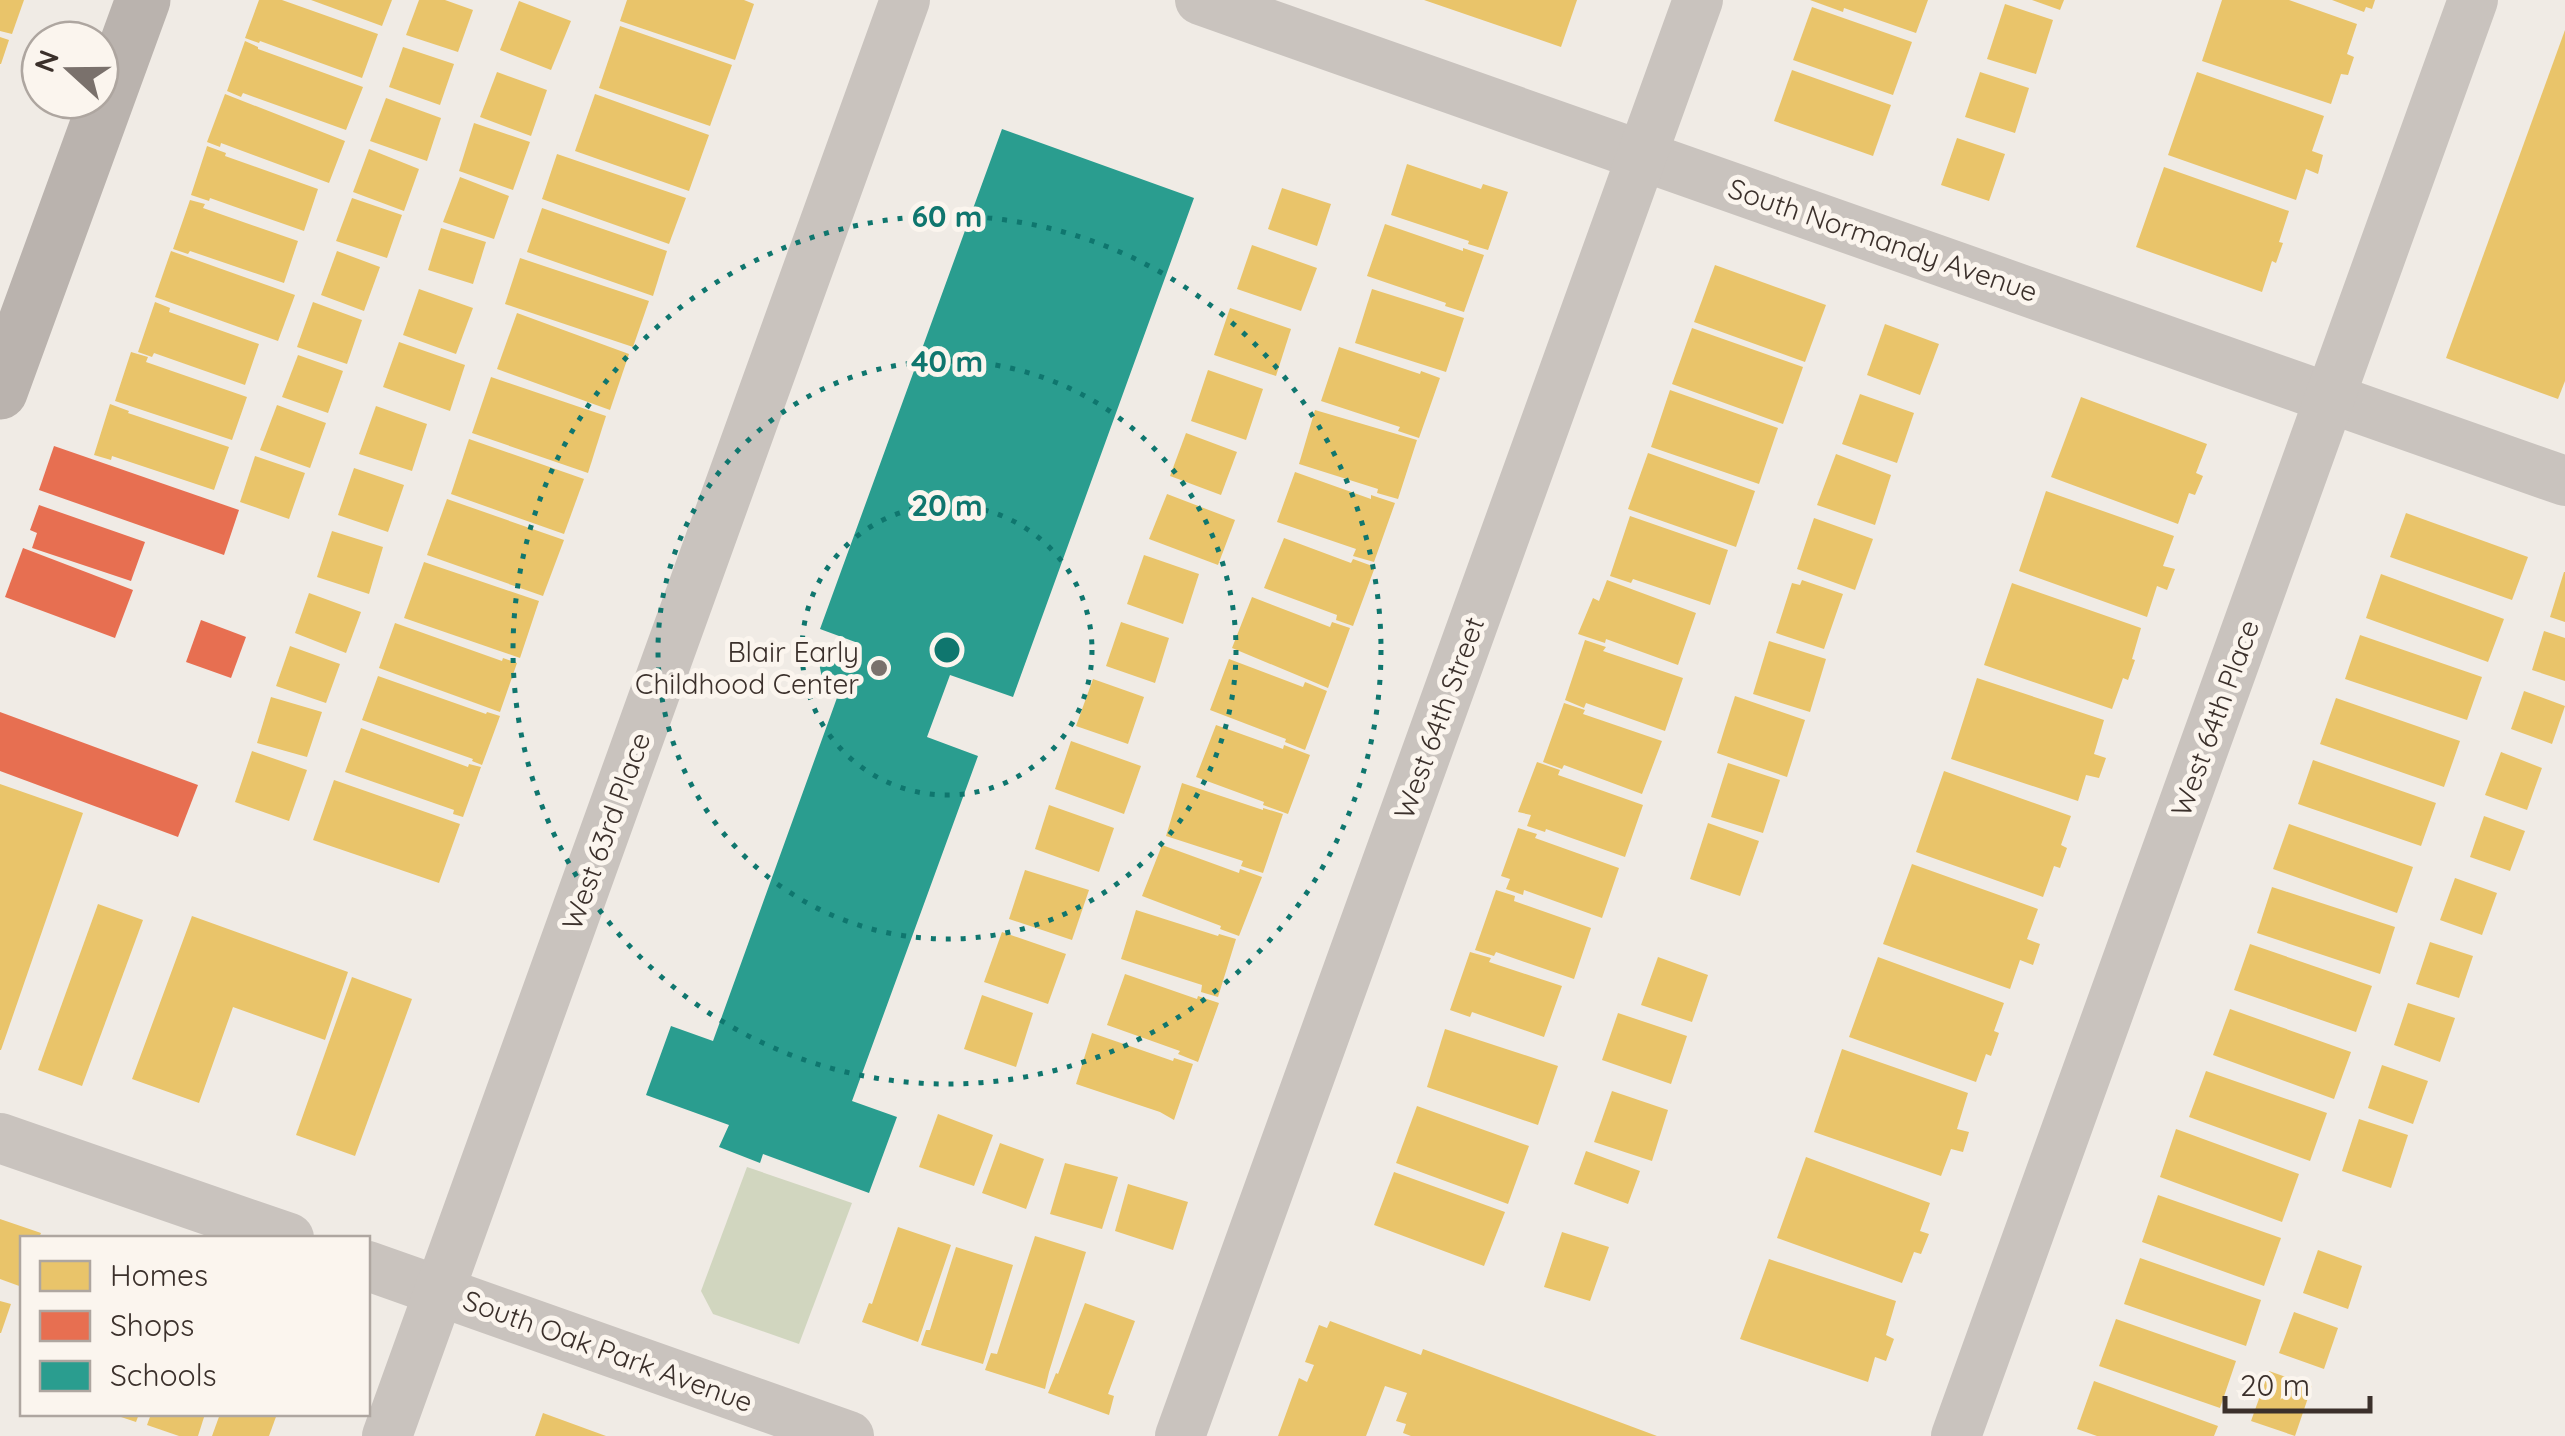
<svg xmlns="http://www.w3.org/2000/svg" width="2565" height="1436" font-family="Quicksand,sans-serif">
<style>
.green{fill:#d1d6bf}
.homes{fill:#e9c46a}
.shops{fill:#e76f51}
.schools{fill:#2a9d8f}
.lines{fill:none;stroke-linecap:round;stroke-linejoin:round}
.street{stroke:#c9c3be;stroke-width:50}
.secondary{stroke:#bab3ae;stroke-width:55}
.ring{fill:none;stroke:#0f766e;stroke-width:5;stroke-dasharray:5 10}
.poi-dot{fill:#7a716c;stroke:#fbf5ee;stroke-width:4}
.labels{text-anchor:middle;stroke-width:10;stroke-linejoin:round;paint-order:stroke}
.street-label{font-size:28px;fill:#3b302b;stroke:#fbf5ee}
.poi-label{font-size:28px;fill:#3b302b;stroke:#fbf5ee;text-anchor:end}
.centre{fill:#0f766e;stroke:#fbf5ee;stroke-width:5}
.ring-label{font-size:30px;text-anchor:middle;font-weight:bold;fill:#0f766e;stroke:#fbf5ee;stroke-width:10;stroke-linejoin:round;paint-order:stroke}
</style>
<rect width="100%" height="100%" fill="#f0ebe5"/>
<path class="green" d="M747 1167 852 1203 799 1344 713 1314 701 1291Z"/>
<g class="homes">
<path d="M0 0H24L12 34 0 31Z"/>
<path d="M259 0H282L378 34 362 78 260 41 259 43 245 38Z"/>
<path d="M311 0H392L382 26Z"/>
<path d="M419 0H445L473 10 458 52 406 35Z"/>
<path d="M627 0H744L754 4 735 60 620 21Z"/>
<path d="M1424 0H1577L1561 47Z"/>
<path d="M1810 0H1928L1916 33 1844 8 1843 12Z"/>
<path d="M2032 0H2064L2060 10Z"/>
<path d="M2222 0H2289L2357 24 2347 54 2354 57 2348 75 2341 74 2331 104 2202 61Z"/>
<path d="M2332 0H2375L2372 9 2366 7 2364 12Z"/>
<path d="M519 1 571 21 551 70 500 50Z"/>
<path d="M2005 4 2053 20 2036 74 1987 59Z"/>
<path d="M1812 7 1912 42 1893 95 1793 60Z"/>
<path d="M620 26 732 65 710 126 599 88Z"/>
<path d="M2565 30V381L2558 399 2446 358Z"/>
<path d="M0 37 9 40 1 64H0Z"/>
<path d="M245 41 258 47V49L363 87 346 130 243 93 241 97 227 91Z"/>
<path d="M403 47 454 64 440 105 389 87Z"/>
<path d="M1792 70 1891 105 1873 156 1774 121Z"/>
<path d="M497 72 547 90 531 136 480 117Z"/>
<path d="M1980 72 2029 88 2015 133 1965 117Z"/>
<path d="M2197 72 2324 116 2312 151 2323 155 2318 174 2306 169 2296 200 2168 155Z"/>
<path d="M225 94 345 141 329 183 221 143 220 147 207 142Z"/>
<path d="M595 94 709 135 689 191 575 151Z"/>
<path d="M386 98 441 118 427 161 370 141Z"/>
<path d="M474 123 530 142 513 190 459 171Z"/>
<path d="M1957 138 2005 154 1989 201 1941 185Z"/>
<path d="M207 146 226 153 225 156 318 189 304 231 210 198 209 201 191 195Z"/>
<path d="M369 149 419 169 404 211 353 192Z"/>
<path d="M557 154 686 198 669 244 542 199Z"/>
<path d="M1407 164 1481 189 1483 184 1508 192 1488 250 1468 244 1469 241 1391 215Z"/>
<path d="M2164 167 2289 211 2279 242 2283 243 2276 263 2272 261 2262 292 2136 247Z"/>
<path d="M460 177 509 196 494 239 443 222Z"/>
<path d="M1282 188 1331 204 1317 246 1268 229Z"/>
<path d="M352 198 402 215 387 258 336 241Z"/>
<path d="M190 200 205 204 203 208 298 241 284 283 190 251 188 254 173 249Z"/>
<path d="M542 208 667 251 653 296 527 252Z"/>
<path d="M1385 224 1463 251V248L1484 255 1464 312 1445 306 1446 303 1367 276Z"/>
<path d="M441 228 486 242 473 284 428 270Z"/>
<path d="M1252 245 1317 268 1301 311 1237 289Z"/>
<path d="M171 251 295 295 278 341 155 297Z"/>
<path d="M337 251 380 267 364 311 321 295Z"/>
<path d="M520 258 649 301 633 347 505 304Z"/>
<path d="M1715 265 1826 305 1805 362 1694 322Z"/>
<path d="M419 289 473 308 456 354 403 335Z"/>
<path d="M1372 289 1464 318 1446 372 1355 343Z"/>
<path d="M155 302 170 308 169 312 259 344 245 385 154 353 152 357 138 352Z"/>
<path d="M313 302 362 320 347 364 297 347Z"/>
<path d="M1230 308 1291 329 1276 376 1214 355Z"/>
<path d="M517 313 629 354 610 410 497 369Z"/>
<path d="M1885 324 1939 344 1920 395 1867 375Z"/>
<path d="M1692 328 1803 367 1783 424 1672 384Z"/>
<path d="M399 342 465 365 450 411 383 387Z"/>
<path d="M1339 347 1420 374 1421 371 1440 378 1419 438 1398 431 1400 427 1321 401Z"/>
<path d="M131 352 148 357 146 362 247 397 232 440 115 401Z"/>
<path d="M298 355 343 371 328 413 282 397Z"/>
<path d="M1208 370 1263 389 1246 440 1191 421Z"/>
<path d="M491 377 606 416 588 473 472 433Z"/>
<path d="M1670 390 1778 428 1759 484 1651 447Z"/>
<path d="M1860 394 1914 413 1897 463 1842 444Z"/>
<path d="M2081 397 2207 444 2196 473 2203 476 2195 495 2189 493 2178 524 2051 477Z"/>
<path d="M110 404 129 411 128 413 229 447 214 490 112 456 111 460 94 455Z"/>
<path d="M277 405 326 423 310 468 260 450Z"/>
<path d="M376 406 427 424 412 471 359 454Z"/>
<path d="M1315 410 1417 440 1398 499 1377 493 1378 489 1299 464Z"/>
<path d="M1186 433 1237 452 1221 495 1170 476Z"/>
<path d="M469 439 584 479 564 534 451 494Z"/>
<path d="M1648 453 1755 491 1736 547 1628 509Z"/>
<path d="M1836 454 1891 475 1875 525 1817 505Z"/>
<path d="M255 456 305 473 289 519 240 502Z"/>
<path d="M354 468 404 485 388 532 338 515Z"/>
<path d="M1295 472 1371 499V495L1395 503 1374 562 1353 556 1356 549 1277 522Z"/>
<path d="M2046 491 2174 536 2163 566 2175 569 2167 590 2157 586 2147 617 2019 571Z"/>
<path d="M1167 494 1235 520 1218 565 1149 539Z"/>
<path d="M447 499 564 540 543 596 427 555Z"/>
<path d="M2406 513 2528 557 2512 600 2390 557Z"/>
<path d="M1630 516 1728 550 1710 605 1633 579 1631 583 1610 576Z"/>
<path d="M1814 518 1873 539 1855 590 1797 569Z"/>
<path d="M332 531 383 547 369 594 317 577Z"/>
<path d="M1284 538 1351 563 1353 559 1375 567 1353 626 1336 620 1337 615 1264 588Z"/>
<path d="M1144 555 1199 574 1183 624 1127 604Z"/>
<path d="M424 562 539 601 520 658 404 618Z"/>
<path d="M2564 572H2565V622L2550 617Z"/>
<path d="M2381 574 2504 619 2488 662 2366 618Z"/>
<path d="M1607 580 1696 613 1678 665 1606 639 1605 643 1578 634 1593 598 1599 601Z"/>
<path d="M1802 580 1843 594 1824 649 1776 633 1792 583 1800 585Z"/>
<path d="M2012 583 2141 628 2132 659 2135 660 2128 680 2123 678 2112 709 1984 665Z"/>
<path d="M309 593 361 612 346 653 295 633Z"/>
<path d="M1252 597 1330 627 1332 622 1350 628 1328 688 1232 648Z"/>
<path d="M1121 622 1169 638 1155 683 1106 666Z"/>
<path d="M395 623 502 661 503 658 517 663 500 712 379 668Z"/>
<path d="M2544 631 2565 638V681L2532 670Z"/>
<path d="M2360 635 2482 677 2467 720 2345 679Z"/>
<path d="M1585 640 1606 647 1603 651 1683 678 1665 731 1586 703 1584 708 1565 700Z"/>
<path d="M1769 641 1826 659 1810 712 1753 694Z"/>
<path d="M290 646 340 664 326 703 276 686Z"/>
<path d="M1229 659 1303 687 1305 682 1327 691 1305 750 1285 742 1286 739 1210 710Z"/>
<path d="M378 676 486 714 487 712 500 716 482 765 472 761 473 759 362 720Z"/>
<path d="M1977 678 2104 720 2094 754 2106 758 2099 778 2086 775 2078 801 1951 759Z"/>
<path d="M1093 679 1144 697 1128 744 1076 726Z"/>
<path d="M2524 691 2565 706 2552 744 2511 729Z"/>
<path d="M1735 696 1805 720 1787 777 1717 753Z"/>
<path d="M271 697 322 712 307 757 257 743Z"/>
<path d="M2336 698 2460 741 2444 787 2320 744Z"/>
<path d="M1564 703 1585 710 1583 714 1662 741 1642 794 1564 765 1562 769 1543 762Z"/>
<path d="M1216 725 1283 749 1284 745 1310 755 1288 814 1263 805 1264 802 1196 777Z"/>
<path d="M361 728 468 767 469 764 481 767 463 817 453 814 454 810 345 772Z"/>
<path d="M1071 741 1141 766 1124 814 1055 789Z"/>
<path d="M252 751 307 770 289 821 235 802Z"/>
<path d="M2501 752 2542 768 2527 810 2485 795Z"/>
<path d="M2313 760 2436 803 2421 846 2298 804Z"/>
<path d="M1537 762 1560 770 1558 775 1643 805 1625 857 1546 829 1545 832 1527 826 1531 815 1518 812Z"/>
<path d="M1728 763 1780 780 1763 833 1711 817Z"/>
<path d="M1944 771 2071 816 2061 845 2067 848 2060 868 2054 866 2043 897 1916 852Z"/>
<path d="M334 780 460 824 439 883 313 840Z"/>
<path d="M1182 783 1263 810V808L1283 814 1263 873 1241 866 1243 861 1166 836Z"/>
<path d="M0 784 83 813 1 1050H0Z"/>
<path d="M1049 805 1114 828 1099 872 1035 849Z"/>
<path d="M2484 816 2525 831 2510 871 2470 857Z"/>
<path d="M1708 823 1759 841 1740 896 1690 879Z"/>
<path d="M2289 824 2413 867 2397 913 2273 869Z"/>
<path d="M1518 828 1537 834 1535 838 1619 868 1602 918 1524 890 1523 895 1506 889 1510 879 1501 876Z"/>
<path d="M1162 845 1239 873 1240 869 1262 877 1239 936 1220 929 1221 926 1142 896Z"/>
<path d="M1912 864 2038 909 2027 939 2040 944 2033 965 2020 960 2010 989 1883 944Z"/>
<path d="M1025 870 1089 890 1072 940 1009 919Z"/>
<path d="M2455 878 2497 893 2482 935 2440 920Z"/>
<path d="M2272 887 2395 927 2380 974 2257 933Z"/>
<path d="M1496 890 1515 896 1514 901 1591 928 1574 979 1496 952 1494 956 1475 950Z"/>
<path d="M98 904 143 920 82 1086 38 1070Z"/>
<path d="M1136 910 1218 936 1219 934 1236 939 1218 997 1201 992 1202 985 1121 959Z"/>
<path d="M192 916 348 972 325 1040 233 1007 199 1103 132 1079Z"/>
<path d="M1002 932 1066 954 1048 1004 984 982Z"/>
<path d="M2430 942 2473 956 2459 998 2416 984Z"/>
<path d="M2250 944 2372 986 2356 1032 2234 990Z"/>
<path d="M1470 952 1491 958 1489 962 1562 986 1544 1037 1472 1012 1470 1017 1450 1010Z"/>
<path d="M1658 957 1708 975 1692 1022 1641 1005Z"/>
<path d="M1878 957 2004 1003 1994 1031 1999 1033 1991 1056 1986 1054 1976 1082 1849 1037Z"/>
<path d="M1125 974 1197 999 1198 996 1219 1003 1198 1062 1178 1054 1180 1051 1107 1025Z"/>
<path d="M352 977 412 999 355 1156 296 1135Z"/>
<path d="M982 995 1033 1013 1016 1067 964 1049Z"/>
<path d="M2408 1003 2455 1018 2440 1062 2394 1045Z"/>
<path d="M2230 1009 2351 1052 2334 1099 2213 1055Z"/>
<path d="M1618 1013 1687 1036 1671 1084 1602 1060Z"/>
<path d="M1445 1029 1558 1066 1538 1125 1427 1087Z"/>
<path d="M1092 1033 1173 1061 1174 1058 1193 1064 1174 1120 1160 1112 1076 1084Z"/>
<path d="M1842 1049 1968 1093 1957 1129 1969 1132 1963 1152 1951 1149 1941 1176 1814 1132Z"/>
<path d="M2382 1065 2428 1081 2413 1124 2368 1108Z"/>
<path d="M2206 1071 2327 1113 2310 1161 2189 1117Z"/>
<path d="M1612 1091 1668 1110 1652 1161 1594 1142Z"/>
<path d="M1417 1106 1529 1146 1508 1204 1396 1163Z"/>
<path d="M938 1114 993 1135 974 1186 919 1167Z"/>
<path d="M2359 1119 2408 1135 2391 1188 2342 1171Z"/>
<path d="M2176 1129 2299 1174 2282 1222 2160 1177Z"/>
<path d="M1000 1143 1044 1159 1026 1209 982 1193Z"/>
<path d="M1586 1151 1640 1171 1628 1204 1574 1184Z"/>
<path d="M1806 1157 1930 1203 1920 1231 1929 1234 1921 1254 1914 1252 1902 1283 1777 1238Z"/>
<path d="M1065 1163 1118 1177 1102 1229 1050 1214Z"/>
<path d="M1394 1172 1505 1212 1484 1266 1374 1225Z"/>
<path d="M1128 1184 1188 1202 1173 1250 1115 1231Z"/>
<path d="M2158 1195 2281 1238 2264 1286 2142 1242Z"/>
<path d="M0 1219 41 1233 39 1238H22V1287L0 1279Z"/>
<path d="M898 1227 951 1245 918 1342 862 1322 869 1303 872 1304Z"/>
<path d="M1562 1232 1609 1247 1590 1301 1544 1287Z"/>
<path d="M1035 1236 1086 1252 1049 1372 1045 1389 985 1370 991 1353 997 1354Z"/>
<path d="M956 1247 1013 1265 983 1364 921 1345 926 1330H930Z"/>
<path d="M2318 1250 2362 1266 2348 1309 2303 1293Z"/>
<path d="M2140 1258 2261 1300 2246 1346 2124 1304Z"/>
<path d="M1769 1259 1896 1301 1886 1335 1894 1339 1886 1361 1875 1357 1868 1382 1740 1339Z"/>
<path d="M0 1301 11 1304 1 1333H0Z"/>
<path d="M1085 1303 1135 1321 1108 1394 1114 1396 1109 1415 1048 1393 1056 1373 1058 1374Z"/>
<path d="M2294 1312 2338 1328 2324 1369 2279 1353Z"/>
<path d="M2116 1319 2236 1361 2220 1408 2099 1366Z"/>
<path d="M1330 1321 1421 1355 1423 1349 1657 1436H1411L1403 1433 1406 1424 1396 1421 1407 1393 1385 1386 1366 1436H1278L1299 1378 1307 1382 1314 1365 1305 1362 1319 1325 1327 1328Z"/>
<path d="M2269 1371 2312 1386 2295 1436 2251 1421Z"/>
<path d="M2094 1381 2218 1426 2214 1436H2097L2077 1429Z"/>
<path d="M543 1413 606 1436H535Z"/>
<path d="M112 1414H139L136 1422Z"/>
<path d="M151 1414H205L198 1436H179L147 1425Z"/>
<path d="M220 1414H277L269 1436H212Z"/>
</g>
<g class="shops">
<path d="M54 446 239 510 224 555 39 490Z"/>
<path d="M39 505 145 542 131 581 32 548 37 533 30 530Z"/>
<path d="M23 548 133 590 115 638 5 597Z"/>
<path d="M201 620 246 637 231 678 186 662Z"/>
<path d="M0 712 198 785 178 837 0 771Z"/>
</g>
<path class="schools" d="M1002 129 1194 198 1013 697 950 675 927 737 978 756 852 1101 897 1117 869 1193 763 1154 760 1163 719 1147 729 1125 646 1095 671 1026 713 1041 838 695 834 692 825 693 816 648 840 645 855 650 858 643 820 629Z"/>
<g class="lines">
<g class="street">
<path d="M1200 0 2565 481"/>
<path d="M0 1138 289 1238"/>
<path d="M368 1266 849 1436"/>
<path d="M387 1436 905 0"/>
<path d="M1180 1436 1698 0"/>
<path d="M1956 1436 2473 0"/>
</g>
<path class="secondary" d="M0 392 143 0"/>
</g>
<g class="ring">
<circle cx="947" cy="650" r="145"/>
<circle cx="947" cy="650" r="289"/>
<circle cx="947" cy="650" r="434"/>
</g>
<circle class="poi-dot" cx="879" cy="668" r="10"/>
<g class="labels">
<g class="street-label">
<text transform="translate(1883 240) rotate(19)" y="10">South Normandy Avenue</text>
<text transform="translate(1439 718) rotate(-70)" y="10">West 64th Street</text>
<text transform="translate(2215 718) rotate(-70)" y="10">West 64th Place</text>
<text transform="translate(606 831) rotate(-70)" y="10">West 63rd Place</text>
<text transform="translate(608 1351) rotate(20)" y="10">South Oak Park Avenue</text>
</g>
<g class="poi-label">
<text x="859" y="662">Blair Early<tspan x="859" dy="32">Childhood Center</tspan></text>
</g>
</g>
<circle cx="947" cy="650" r="15" class="centre"/>
<g class="ring-label">
<text x="947" y="227">60 m</text>
<text x="947" y="372">40 m</text>
<text x="947" y="516">20 m</text>
</g>
<rect x="20" y="1236" width="350" height="180" fill="#fbf5ee" stroke="#aea6a0" stroke-width="2.5"/>
<rect x="40" y="1261" width="50" height="30" fill="#e9c46a" stroke="#aea6a0" stroke-width="2.5"/>
<text x="110" y="1286" font-size="30" fill="#3b302b">Homes</text>
<rect x="40" y="1311" width="50" height="30" fill="#e76f51" stroke="#aea6a0" stroke-width="2.5"/>
<text x="110" y="1336" font-size="30" fill="#3b302b">Shops</text>
<rect x="40" y="1361" width="50" height="30" fill="#2a9d8f" stroke="#aea6a0" stroke-width="2.5"/>
<text x="110" y="1386" font-size="30" fill="#3b302b">Schools</text>
<g transform="translate(70 70) rotate(291)"><circle r="48" fill="#fbf5ee" stroke="#aea6a0" stroke-width="2.5"/>
<path d="M0-8L18 38L0 25L-18 38Z" fill="#7a716c"/>
<text y="-15" font-size="28" font-weight="bold" text-anchor="middle" fill="#3b302b">N</text>
</g>
<path d="M2225 1396v15h145v-15" fill="none" stroke="#3b302b" stroke-width="5"/>
<text x="2240" y="1396" font-size="30" fill="#3b302b" stroke="#fbf5ee" stroke-width="8" paint-order="stroke">20 m</text>
</svg>
